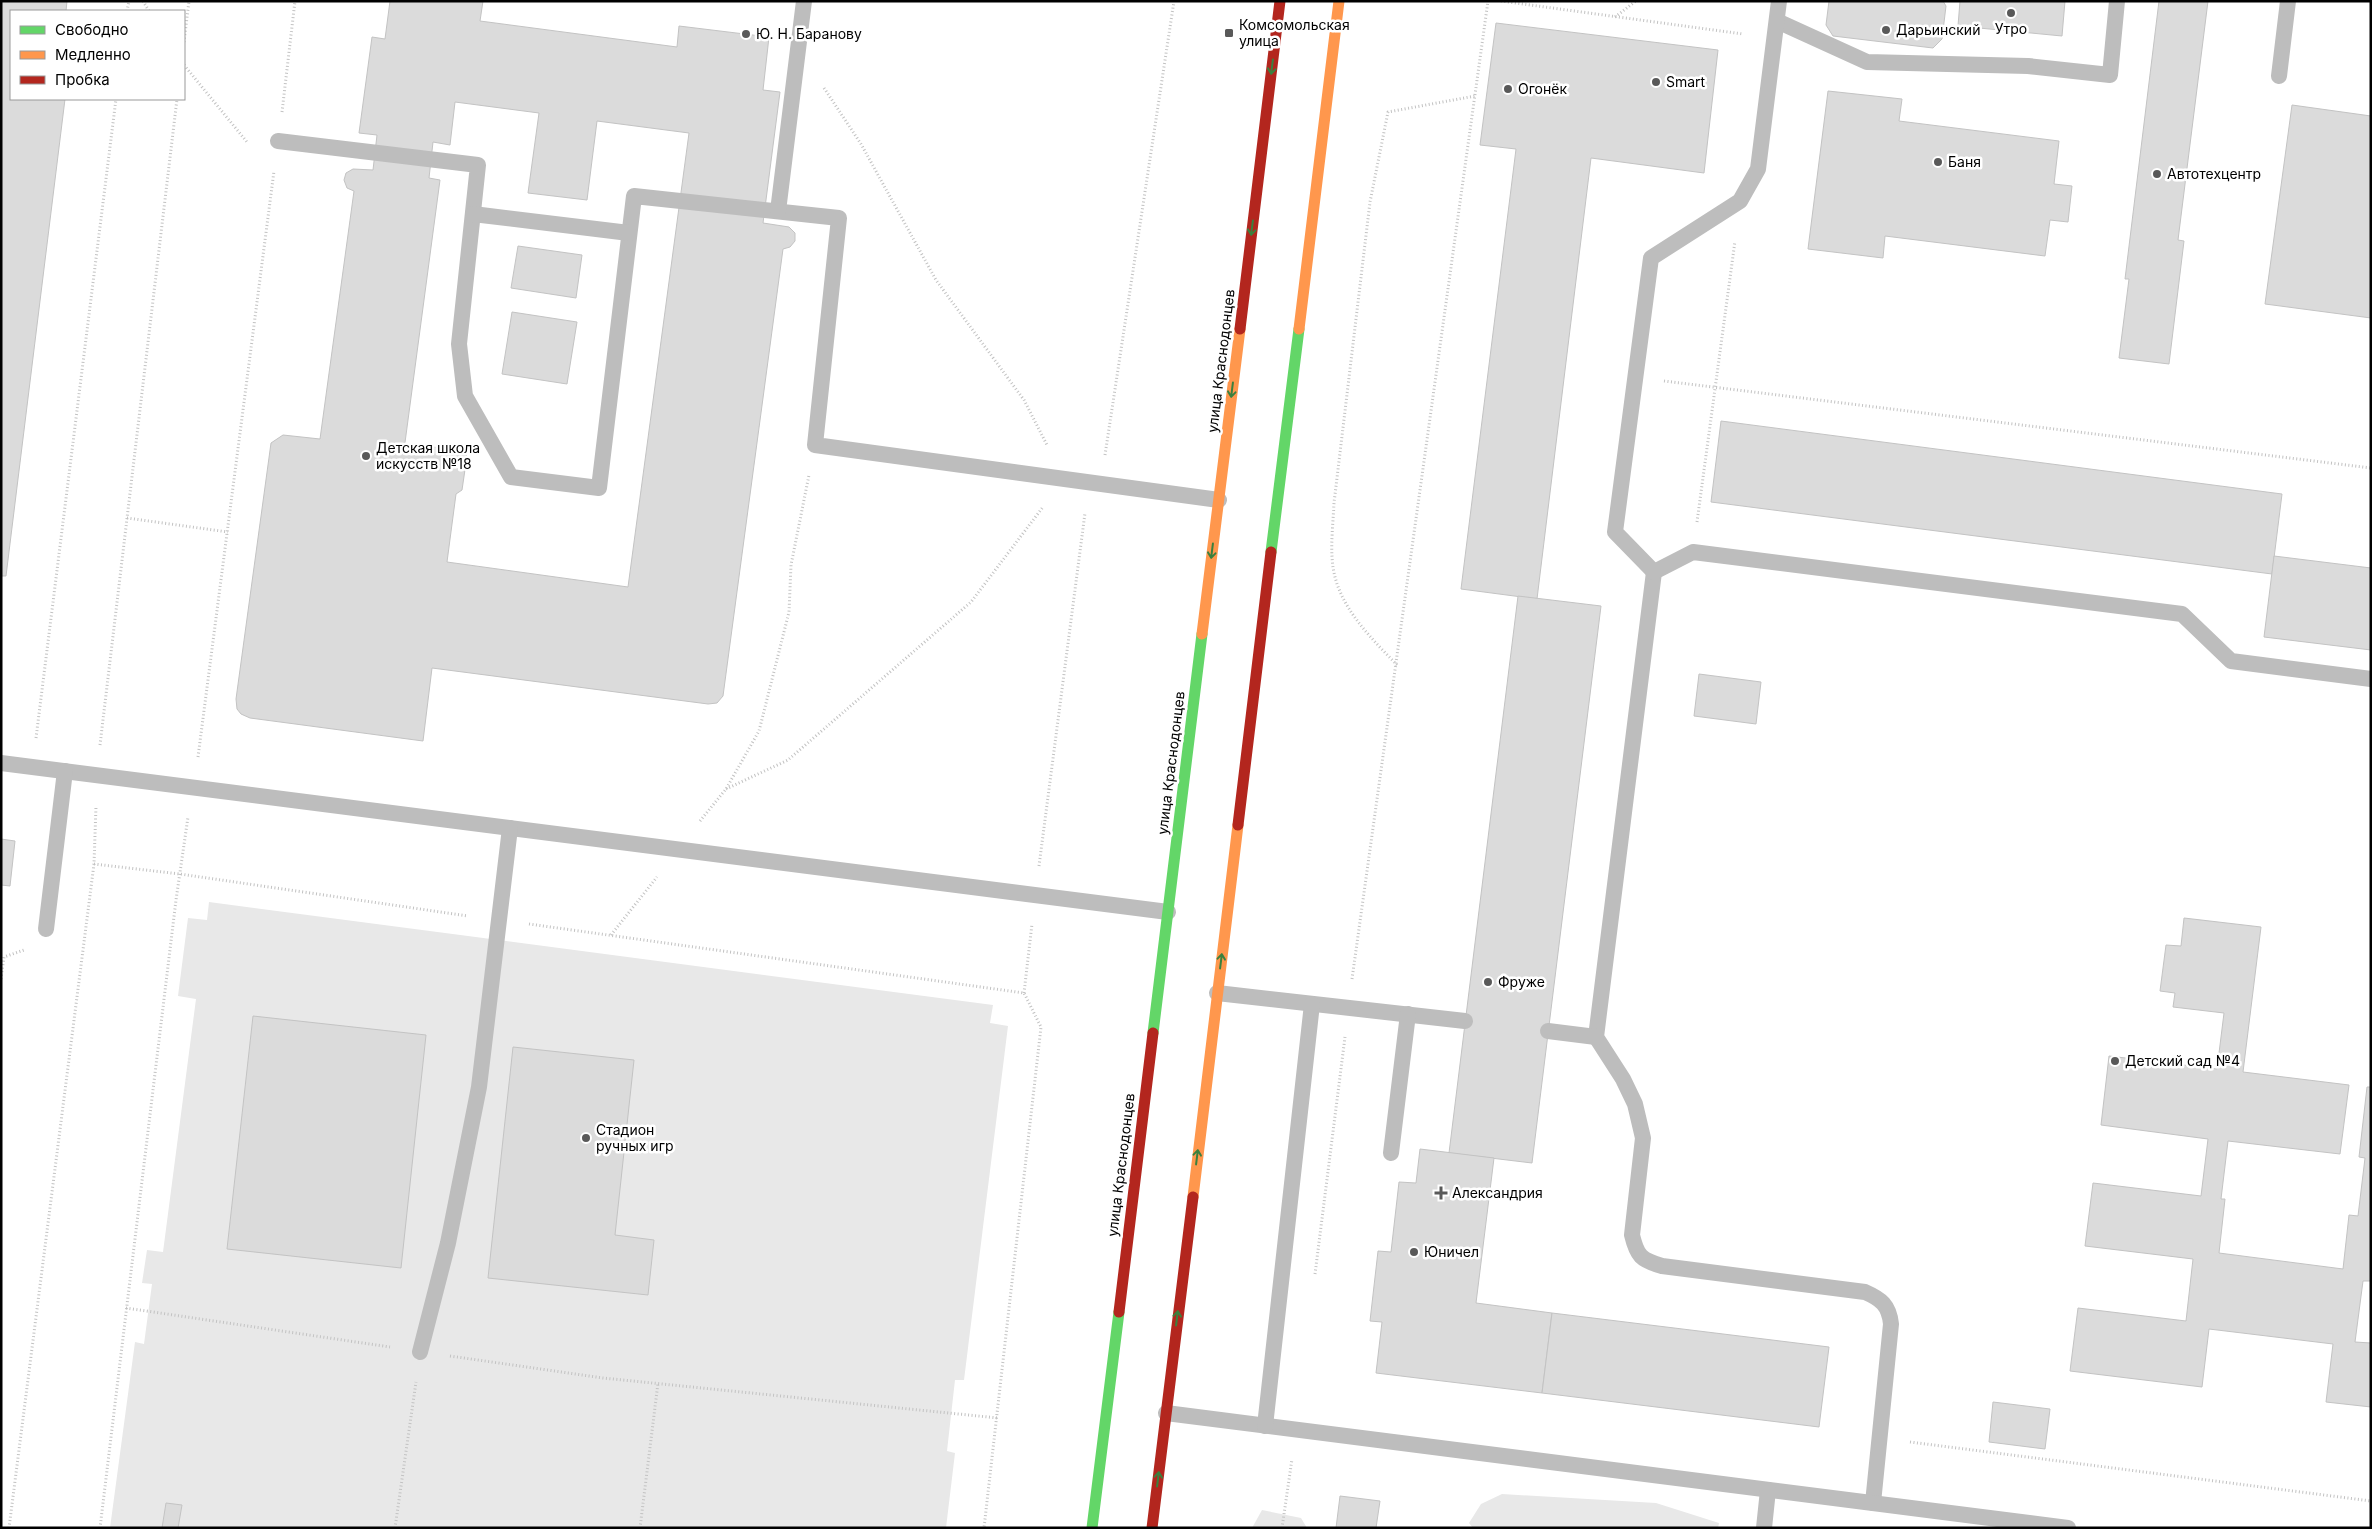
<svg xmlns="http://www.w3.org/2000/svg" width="2372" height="1529" font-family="Inter,sans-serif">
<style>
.green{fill:#e8e8e8}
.building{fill:#dbdbdb;stroke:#c3c3c3;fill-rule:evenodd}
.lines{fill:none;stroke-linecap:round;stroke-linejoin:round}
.path{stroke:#c2c2c2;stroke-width:3;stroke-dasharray:1 2.5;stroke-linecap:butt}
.lane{stroke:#bdbdbd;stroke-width:16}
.fast{stroke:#63d668;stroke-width:11}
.slow{stroke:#ff974d;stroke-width:11}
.jam{stroke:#b3261e;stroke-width:11}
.oneway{stroke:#3b803e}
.poi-dot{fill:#595959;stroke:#fff;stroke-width:2}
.labels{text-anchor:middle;stroke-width:5;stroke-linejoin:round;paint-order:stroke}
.poi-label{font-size:14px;fill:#000;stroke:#fff;text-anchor:start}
.street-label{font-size:14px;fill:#000;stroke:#fff}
</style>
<rect width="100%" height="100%" fill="#fff"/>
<g class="green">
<path d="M209 902 993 1005 990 1023 1008 1026 964 1380H955L947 1451 955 1453 946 1528H110L135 1342 144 1344 152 1284 142 1283 147 1250 163 1252 196 999 178 996 188 918 207 920Z"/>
<path d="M1502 1494 1656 1503 1719 1523 1718 1528H1473L1469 1523 1481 1504Z"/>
<path d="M1262 1510 1301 1518 1307 1528H1252Z"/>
</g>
<g class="building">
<path d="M1 1H67L66 11H71H11V99H65L6 576H1Z"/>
<path d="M390 1H483L480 21 677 47 679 26 769 37 763 90 780 92 763 223 789 227 795 233V241L790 247 783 249 723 696 717 703 708 704 432 668 423 741 250 718 241 714 237 709 236 699 271 443 283 435 320 439 354 191 347 188 344 180 346 173 353 169 373 170 377 135 359 133 372 37 385 39ZM455 102 539 113 528 193 587 200 597 121 689 133 628 587 447 562 456 494 462 490 467 456 462 451 433 447 427 449 425 453 404 450 440 180 429 178 433 142 450 145Z"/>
<path d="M1829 1H1943L1946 6 1942 39 1933 48 1833 36 1826 25Z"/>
<path d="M1960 1H2065L2062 36 1958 26Z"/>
<path d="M2159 1H2208L2178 240 2184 241 2169 364 2119 358 2129 279H2125Z"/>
<path d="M1496 23 1718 50 1704 173 1591 158 1537 599 1461 589 1516 149 1480 145Z"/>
<path d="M1828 91 1902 99 1899 121 2059 141 2054 184 2072 186 2068 222 2050 220 2045 256 1885 236 1883 258 1808 249Z"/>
<path d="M2292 105 2371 116V318L2265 304Z"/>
<path d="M518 246 582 255 576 298 511 288Z"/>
<path d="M512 312 577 322 567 384 502 374Z"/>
<path d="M1721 421 2282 494 2272 574 1711 502Z"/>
<path d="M2274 556 2371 568V650L2264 637Z"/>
<path d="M1518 596 1601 606 1532 1163 1449 1153Z"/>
<path d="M1699 674 1761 682 1756 724 1694 716Z"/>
<path d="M1 839 15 841 10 886 1 885Z"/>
<path d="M2184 918 2261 927 2243 1072 2349 1085 2340 1154 2228 1141 2221 1199H2225L2219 1253 2343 1269 2349 1215 2358 1216 2365 1158 2359 1157 2367 1087H2371V1281H2363L2355 1342 2371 1343V1407L2326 1402 2333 1344 2209 1329 2202 1387 2070 1371 2078 1308 2186 1321 2193 1259 2085 1246 2093 1183 2201 1196 2208 1139 2101 1125 2109 1056 2217 1069 2224 1013 2173 1007 2175 993 2160 991 2166 945 2181 946Z"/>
<path d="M253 1016 426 1035 401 1268 227 1249Z"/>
<path d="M513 1047 634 1060 615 1235 654 1240 648 1295 488 1278Z"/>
<path d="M1420 1149 1494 1158 1476 1303 1552 1313 1542 1393 1376 1373 1382 1322 1370 1321 1378 1251 1391 1252 1399 1182 1416 1183Z"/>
<path d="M1552 1313 1829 1347 1819 1427 1542 1393Z"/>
<path d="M1993 1402 2050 1409 2045 1449 1989 1442Z"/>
<path d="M1340 1496 1380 1501 1376 1528H1336Z"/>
<path d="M166 1503 182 1505 178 1528H162Z"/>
</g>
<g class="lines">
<g class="path">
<path d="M143 1 149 11"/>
<path d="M1501 1 1743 34"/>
<path d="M127 11 129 1"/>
<path d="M1615 17 1636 1"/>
<path d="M184 42 189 1"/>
<path d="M184 65 247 142"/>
<path d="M824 88 861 144 936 280 1024 400 1047 445"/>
<path d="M282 112 295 1"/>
<path d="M1664 381 2371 468"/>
<path d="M1105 455 1174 1"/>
<path d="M127 518 228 532"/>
<path d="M1697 522 1735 241"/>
<path d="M1397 665C1373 640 1344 612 1335 577 1329 554 1333 527 1334 503L1370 202 1388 112 1475 96"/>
<path d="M36 738 116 99"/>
<path d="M100 745 177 99"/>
<path d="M198 757 274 171"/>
<path d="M726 789 788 760 971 602 1043 507"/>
<path d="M700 821 726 789 759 731 789 612 791 565 809 475"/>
<path d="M94 864 180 874 468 916"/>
<path d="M1039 866 1085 513"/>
<path d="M529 924 1024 993 1041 1027 984 1528"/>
<path d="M611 935 657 877"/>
<path d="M1 979 4 957 24 950"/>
<path d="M1352 979 1488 1"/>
<path d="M1024 993 1032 924"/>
<path d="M1315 1274 1345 1037"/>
<path d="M126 1308 390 1347"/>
<path d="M450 1356 603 1378 998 1418"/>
<path d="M1910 1442 2371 1501"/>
<path d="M9 1528 94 864 96 806"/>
<path d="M100 1528 176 900 188 817"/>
<path d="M395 1528 416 1382"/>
<path d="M640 1528 658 1383"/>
<path d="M1282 1528 1292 1459"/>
</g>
<g class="lane">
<path d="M1777 21 1867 62 2028 66 2110 75 2117 1"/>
<path d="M2279 76 2288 1"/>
<path d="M278 141 478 165 459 344 465 396 511 477 599 488 634 196 839 218 815 445 1219 500"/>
<path d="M778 211 804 1"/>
<path d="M473 214 629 233"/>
<path d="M1654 572 1596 1037 1623 1079 1635 1104 1643 1138 1632 1235C1637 1256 1641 1260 1662 1266L1865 1292C1881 1299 1889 1305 1891 1324L1873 1503"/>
<path d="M1654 572 1693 552 2182 614 2231 661 2371 679"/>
<path d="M1654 572 1615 532 1651 258 1740 201 1758 169 1779 1"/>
<path d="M1 763 1168 912"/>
<path d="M46 929 65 771"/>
<path d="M1217 993 1465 1021"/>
<path d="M1548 1031 1596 1037"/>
<path d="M1391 1153 1408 1014"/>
<path d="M420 1352 448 1243 479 1087 510 828"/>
<path d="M1166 1413 2068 1528"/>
<path d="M1265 1426 1312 1004"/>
<path d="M1764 1528 1768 1490"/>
</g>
<g class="fast">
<path d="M1271 552 1299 329"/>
<path d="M1153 1033 1202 634"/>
<path d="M1092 1528 1119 1312"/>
</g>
<g class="slow">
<path d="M1299 329 1339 1"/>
<path d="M1202 634 1240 329"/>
<path d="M1193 1197 1238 825"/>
</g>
<g class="jam">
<path d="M1240 329 1280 1"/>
<path d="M1238 825 1271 552"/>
<path d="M1119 1312 1153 1033"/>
<path d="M1152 1528 1193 1197"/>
</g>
</g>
<defs><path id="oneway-shaft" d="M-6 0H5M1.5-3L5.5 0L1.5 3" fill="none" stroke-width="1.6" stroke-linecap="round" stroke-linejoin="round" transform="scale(1.25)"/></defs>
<g class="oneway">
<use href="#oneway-shaft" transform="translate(1272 67) rotate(97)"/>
<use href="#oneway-shaft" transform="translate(1252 228) rotate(97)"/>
<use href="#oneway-shaft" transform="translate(1232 390) rotate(97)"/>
<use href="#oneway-shaft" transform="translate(1212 551) rotate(97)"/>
<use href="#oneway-shaft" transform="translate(1221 961) rotate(-83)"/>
<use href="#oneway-shaft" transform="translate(1197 1157) rotate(-83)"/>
<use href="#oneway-shaft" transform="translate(1177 1318) rotate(-83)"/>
<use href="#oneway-shaft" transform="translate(1158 1479) rotate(-83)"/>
</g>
<g class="poi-dot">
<circle cx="2011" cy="13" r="5"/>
<circle cx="1886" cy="30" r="5"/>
<rect x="1224" y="28" width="10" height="10" rx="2.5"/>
<circle cx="746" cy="34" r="5"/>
<circle cx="1656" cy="82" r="5"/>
<circle cx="1508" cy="89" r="5"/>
<circle cx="1938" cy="162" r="5"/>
<circle cx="2157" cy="174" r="5"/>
<circle cx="366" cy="456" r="5"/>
<circle cx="1488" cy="982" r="5"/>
<circle cx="2115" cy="1061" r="5"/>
<circle cx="586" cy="1138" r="5"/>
<path d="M1438.5 1185.5h5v5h5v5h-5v5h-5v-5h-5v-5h5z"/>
<circle cx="1414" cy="1252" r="5"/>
</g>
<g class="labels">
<g class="poi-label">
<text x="1239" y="30">Комсомольская<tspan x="1239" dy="16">улица</tspan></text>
<text x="2011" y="34" text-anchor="middle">Утро</text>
<text x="1896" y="35">Дарьинский</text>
<text x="756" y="39">Ю. Н. Баранову</text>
<text x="1666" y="87">Smart</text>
<text x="1518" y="94">Огонёк</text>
<text x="1948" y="167">Баня</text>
<text x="2167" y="179">Автотехцентр</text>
<text x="376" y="453">Детская школа<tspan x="376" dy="16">искусств №18</tspan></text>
<text x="1498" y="987">Фруже</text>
<text x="2125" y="1066">Детский сад №4</text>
<text x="596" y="1135">Стадион<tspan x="596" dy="16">ручных игр</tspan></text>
<text x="1452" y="1198">Александрия</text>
<text x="1424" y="1257">Юничел</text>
</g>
<g class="street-label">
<text transform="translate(1221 361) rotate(-83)" y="5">улица Краснодонцев</text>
<text transform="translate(1171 763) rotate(-83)" y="5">улица Краснодонцев</text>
<text transform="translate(1121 1165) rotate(-83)" y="5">улица Краснодонцев</text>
</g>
</g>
<rect width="2372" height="1529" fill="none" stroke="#000000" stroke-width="5"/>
<rect x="10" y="10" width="175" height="90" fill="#ffffff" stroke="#999999"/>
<rect x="20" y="26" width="25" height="8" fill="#63d668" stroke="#999999"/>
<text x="55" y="35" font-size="15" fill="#000000">Свободно</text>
<rect x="20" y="51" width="25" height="8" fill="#ff974d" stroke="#999999"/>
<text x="55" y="60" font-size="15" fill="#000000">Медленно</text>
<rect x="20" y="76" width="25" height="8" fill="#b3261e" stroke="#999999"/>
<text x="55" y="85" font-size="15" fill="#000000">Пробка</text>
</svg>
